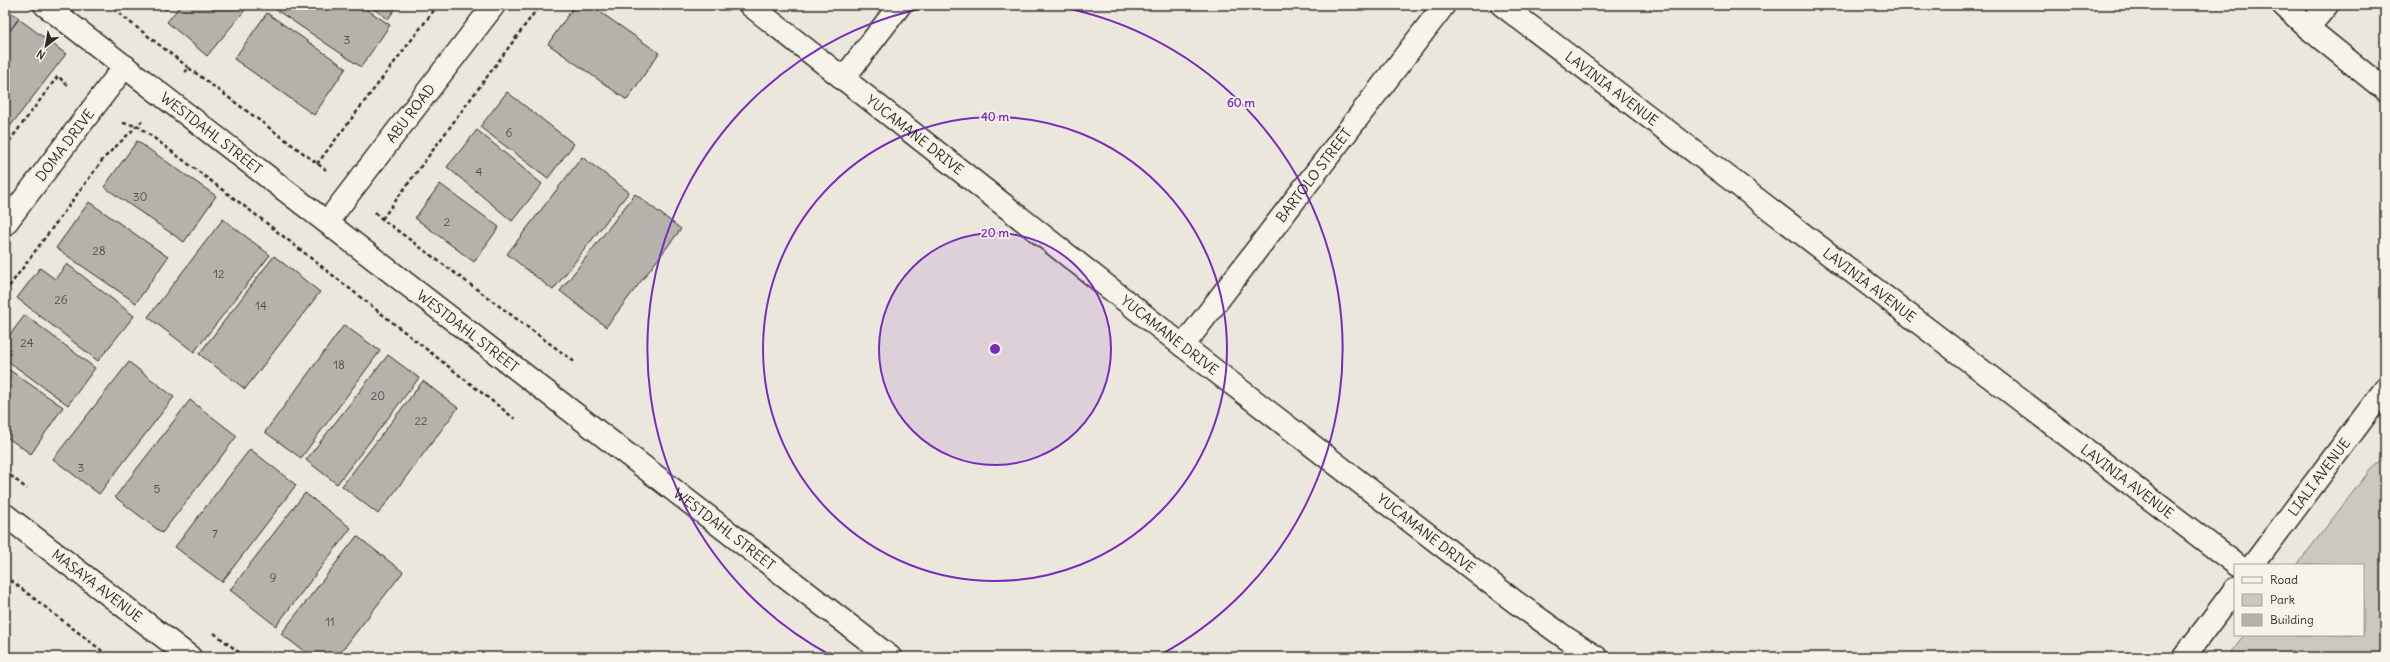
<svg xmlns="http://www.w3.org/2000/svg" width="2390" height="662" font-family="Delius,sans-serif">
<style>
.park{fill:#cbc8bf;stroke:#7b7a75}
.building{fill:#b5b2ab;stroke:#2b2b2b}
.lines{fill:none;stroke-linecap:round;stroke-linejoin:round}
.minor-casing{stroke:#2b2b2b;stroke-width:25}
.tertiary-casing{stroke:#2b2b2b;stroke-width:25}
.path{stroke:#2b2b2b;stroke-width:2.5;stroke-dasharray:4 3;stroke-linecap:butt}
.minor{stroke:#f7f3e8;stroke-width:22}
.tertiary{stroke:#f7f3e8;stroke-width:22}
.ring{fill:none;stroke:#7b2cbf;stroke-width:2}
.labels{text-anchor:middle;stroke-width:3.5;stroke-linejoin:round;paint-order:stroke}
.number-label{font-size:12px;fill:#4e4d4b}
.street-label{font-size:14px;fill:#2b2b2b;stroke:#f7f3e8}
.centre{fill:#7b2cbf;stroke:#f7f3e8;stroke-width:2}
.ring-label{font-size:12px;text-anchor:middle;font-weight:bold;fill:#7b2cbf;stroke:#f7f3e8;stroke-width:3.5;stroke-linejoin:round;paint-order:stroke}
</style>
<rect width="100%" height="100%" fill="#ebe7dd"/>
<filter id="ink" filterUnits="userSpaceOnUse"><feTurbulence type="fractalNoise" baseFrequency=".025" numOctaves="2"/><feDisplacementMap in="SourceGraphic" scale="8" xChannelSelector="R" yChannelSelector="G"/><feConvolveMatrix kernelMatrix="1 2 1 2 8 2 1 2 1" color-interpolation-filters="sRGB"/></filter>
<g filter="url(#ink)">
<path class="park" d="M2385 457V657H2227L2244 635H2363V565H2297L2370 470Z"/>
<g class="building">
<path d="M160 5H170L166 10Z"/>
<path d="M181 5H249L207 56 167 22Z"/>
<path d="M269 5H360L390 25 361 67Z"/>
<path d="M368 5H398L388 19Z"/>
<path d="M575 5H590L659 53 627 100 548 44Z"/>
<path d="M5 8 19 18 5 37Z"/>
<path d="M267 13 346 68 314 115 234 59Z"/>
<path d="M19 19 66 54 5 133V37Z"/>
<path d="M507 92 574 144 548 178 480 127Z"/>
<path d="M477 130 542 184 512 221 447 167Z"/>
<path d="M137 141 216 196 184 242 104 187Z"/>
<path d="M582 157 629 192 553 290 507 254Z"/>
<path d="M440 184 499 227 474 262 415 218Z"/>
<path d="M635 194 681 229 606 327 560 291Z"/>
<path d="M89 202 168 257 136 303 56 248Z"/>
<path d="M223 219 270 255 194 352 148 317Z"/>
<path d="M274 256 320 292 245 389 199 354Z"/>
<path d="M67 264 134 316 98 361 17 298 40 268 55 279Z"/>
<path d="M25 315 95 368 68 405 5 359V341Z"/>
<path d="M344 325 380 351 301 458 265 432Z"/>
<path d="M388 355 419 378 337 484 306 460Z"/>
<path d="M129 362 174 397 99 494 53 459Z"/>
<path d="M5 367 63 407 31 454 5 436Z"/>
<path d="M423 381 458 408 378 514 342 486Z"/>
<path d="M190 400 237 436 162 533 115 497Z"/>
<path d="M250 449 296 485 222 582 175 547Z"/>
<path d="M305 493 351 528 276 626 230 590Z"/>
<path d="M357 536 403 572 337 657H312L281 634Z"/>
</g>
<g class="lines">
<g class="minor-casing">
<g id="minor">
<path id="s1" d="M45 5 890 657"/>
<path id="s2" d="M750 5 1183 346 1514 601 1566 638 1596 657"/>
<path id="s3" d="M1502 5 2237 565"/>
<path d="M2308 28 2327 5"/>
<path d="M843 79 900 5"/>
<path id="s4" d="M327 222 494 5"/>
<path id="s5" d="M5 224 125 66"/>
<path id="s6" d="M1183 346 1444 5"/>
<path id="s7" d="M5 515 190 657"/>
<path id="s8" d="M2253 565 2385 389"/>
<path d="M2184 657 2235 589"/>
</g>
</g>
<g class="tertiary-casing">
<path id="tertiary" d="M2283 5 2308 28 2385 90"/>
</g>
<g class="path">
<path d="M108 5 189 68 185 72"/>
<path d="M189 68 326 170"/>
<path d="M123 123 138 126 260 218 515 419"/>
<path d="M5 147 58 76 69 87"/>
<path d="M317 164 438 5"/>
<path d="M375 212 382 219 576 363"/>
<path d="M382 219 540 5"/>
<path d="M5 292 104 158 142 121"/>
<path d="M5 471 27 489"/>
<path d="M5 576 110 657"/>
<path d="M214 633 245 657"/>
</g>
<use href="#minor" class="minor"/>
<use href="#tertiary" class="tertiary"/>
</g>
</g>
<circle cx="995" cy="349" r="116" fill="#7b2cbf" fill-opacity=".12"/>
<g class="ring">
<circle cx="995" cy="349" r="116"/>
<circle cx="995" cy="349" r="232"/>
<path d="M832 656A348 348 0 0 1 941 5M1049 5A348 348 0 0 1 1158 656"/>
</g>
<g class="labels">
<g class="number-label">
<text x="347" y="44">3</text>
<text x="509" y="137">6</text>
<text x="479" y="176">4</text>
<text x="140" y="201">30</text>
<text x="447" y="226">2</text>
<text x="99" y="255">28</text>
<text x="219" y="278">12</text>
<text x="61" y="304">26</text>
<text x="261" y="310">14</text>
<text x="27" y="347">24</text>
<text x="339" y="369">18</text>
<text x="378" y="400">20</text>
<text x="421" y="425">22</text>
<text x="81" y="472">3</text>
<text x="157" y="493">5</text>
<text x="215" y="538">7</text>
<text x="273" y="582">9</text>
<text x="330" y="626">11</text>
</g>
<g class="street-label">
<text dy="5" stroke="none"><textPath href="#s3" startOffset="138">LAVINIA AVENUE</textPath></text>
<text dy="5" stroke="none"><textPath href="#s4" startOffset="137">ABU ROAD</textPath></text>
<text dy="5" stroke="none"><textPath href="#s1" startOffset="210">WESTDAHL STREET</textPath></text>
<text dy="5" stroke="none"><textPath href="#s2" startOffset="210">YUCAMANE DRIVE</textPath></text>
<text dy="5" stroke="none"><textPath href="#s5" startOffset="99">DOMA DRIVE</textPath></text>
<text dy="5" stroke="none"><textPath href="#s6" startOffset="215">BARTOLO STREET</textPath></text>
<text dy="5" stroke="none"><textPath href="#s3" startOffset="462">LAVINIA AVENUE</textPath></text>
<text dy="5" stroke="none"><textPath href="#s1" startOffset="534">WESTDAHL STREET</textPath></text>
<text dy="5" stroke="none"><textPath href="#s2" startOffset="534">YUCAMANE DRIVE</textPath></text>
<text dy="5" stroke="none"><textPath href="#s8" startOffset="110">LIALI AVENUE</textPath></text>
<text dy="5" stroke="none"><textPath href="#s3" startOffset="786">LAVINIA AVENUE</textPath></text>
<text dy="5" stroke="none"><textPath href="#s1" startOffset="858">WESTDAHL STREET</textPath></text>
<text dy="5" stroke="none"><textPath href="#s2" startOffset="858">YUCAMANE DRIVE</textPath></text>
<text dy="5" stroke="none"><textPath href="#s7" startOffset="116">MASAYA AVENUE</textPath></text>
</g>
</g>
<circle cx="995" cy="349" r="6" class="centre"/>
<g class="ring-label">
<text x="1241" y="107">60 m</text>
<text x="995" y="121">40 m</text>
<text x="995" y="237">20 m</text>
</g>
<rect width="2390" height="662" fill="none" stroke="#f7f3e8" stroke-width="20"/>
<rect x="10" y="10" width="2370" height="642" fill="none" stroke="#2b2b2b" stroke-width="1.5" filter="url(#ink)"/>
<rect x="2234" y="564" width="130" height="72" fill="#f7f3e8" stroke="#a5a39c"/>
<rect x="2242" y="577" width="20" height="6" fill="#f7f3e8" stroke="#a5a39c"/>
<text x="2270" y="584" font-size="12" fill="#2b2b2b">Road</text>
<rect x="2242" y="594" width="20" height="12" fill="#cbc8bf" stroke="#a5a39c"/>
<text x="2270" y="604" font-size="12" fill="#2b2b2b">Park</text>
<rect x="2242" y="614" width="20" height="12" fill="#b5b2ab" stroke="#a5a39c"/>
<text x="2270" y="624" font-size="12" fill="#2b2b2b">Building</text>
<g transform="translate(46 46) rotate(211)" stroke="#f7f3e8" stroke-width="3" paint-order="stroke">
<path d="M0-3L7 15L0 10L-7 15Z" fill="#2b2b2b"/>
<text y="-6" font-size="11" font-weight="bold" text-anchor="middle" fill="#2b2b2b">N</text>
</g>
</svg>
